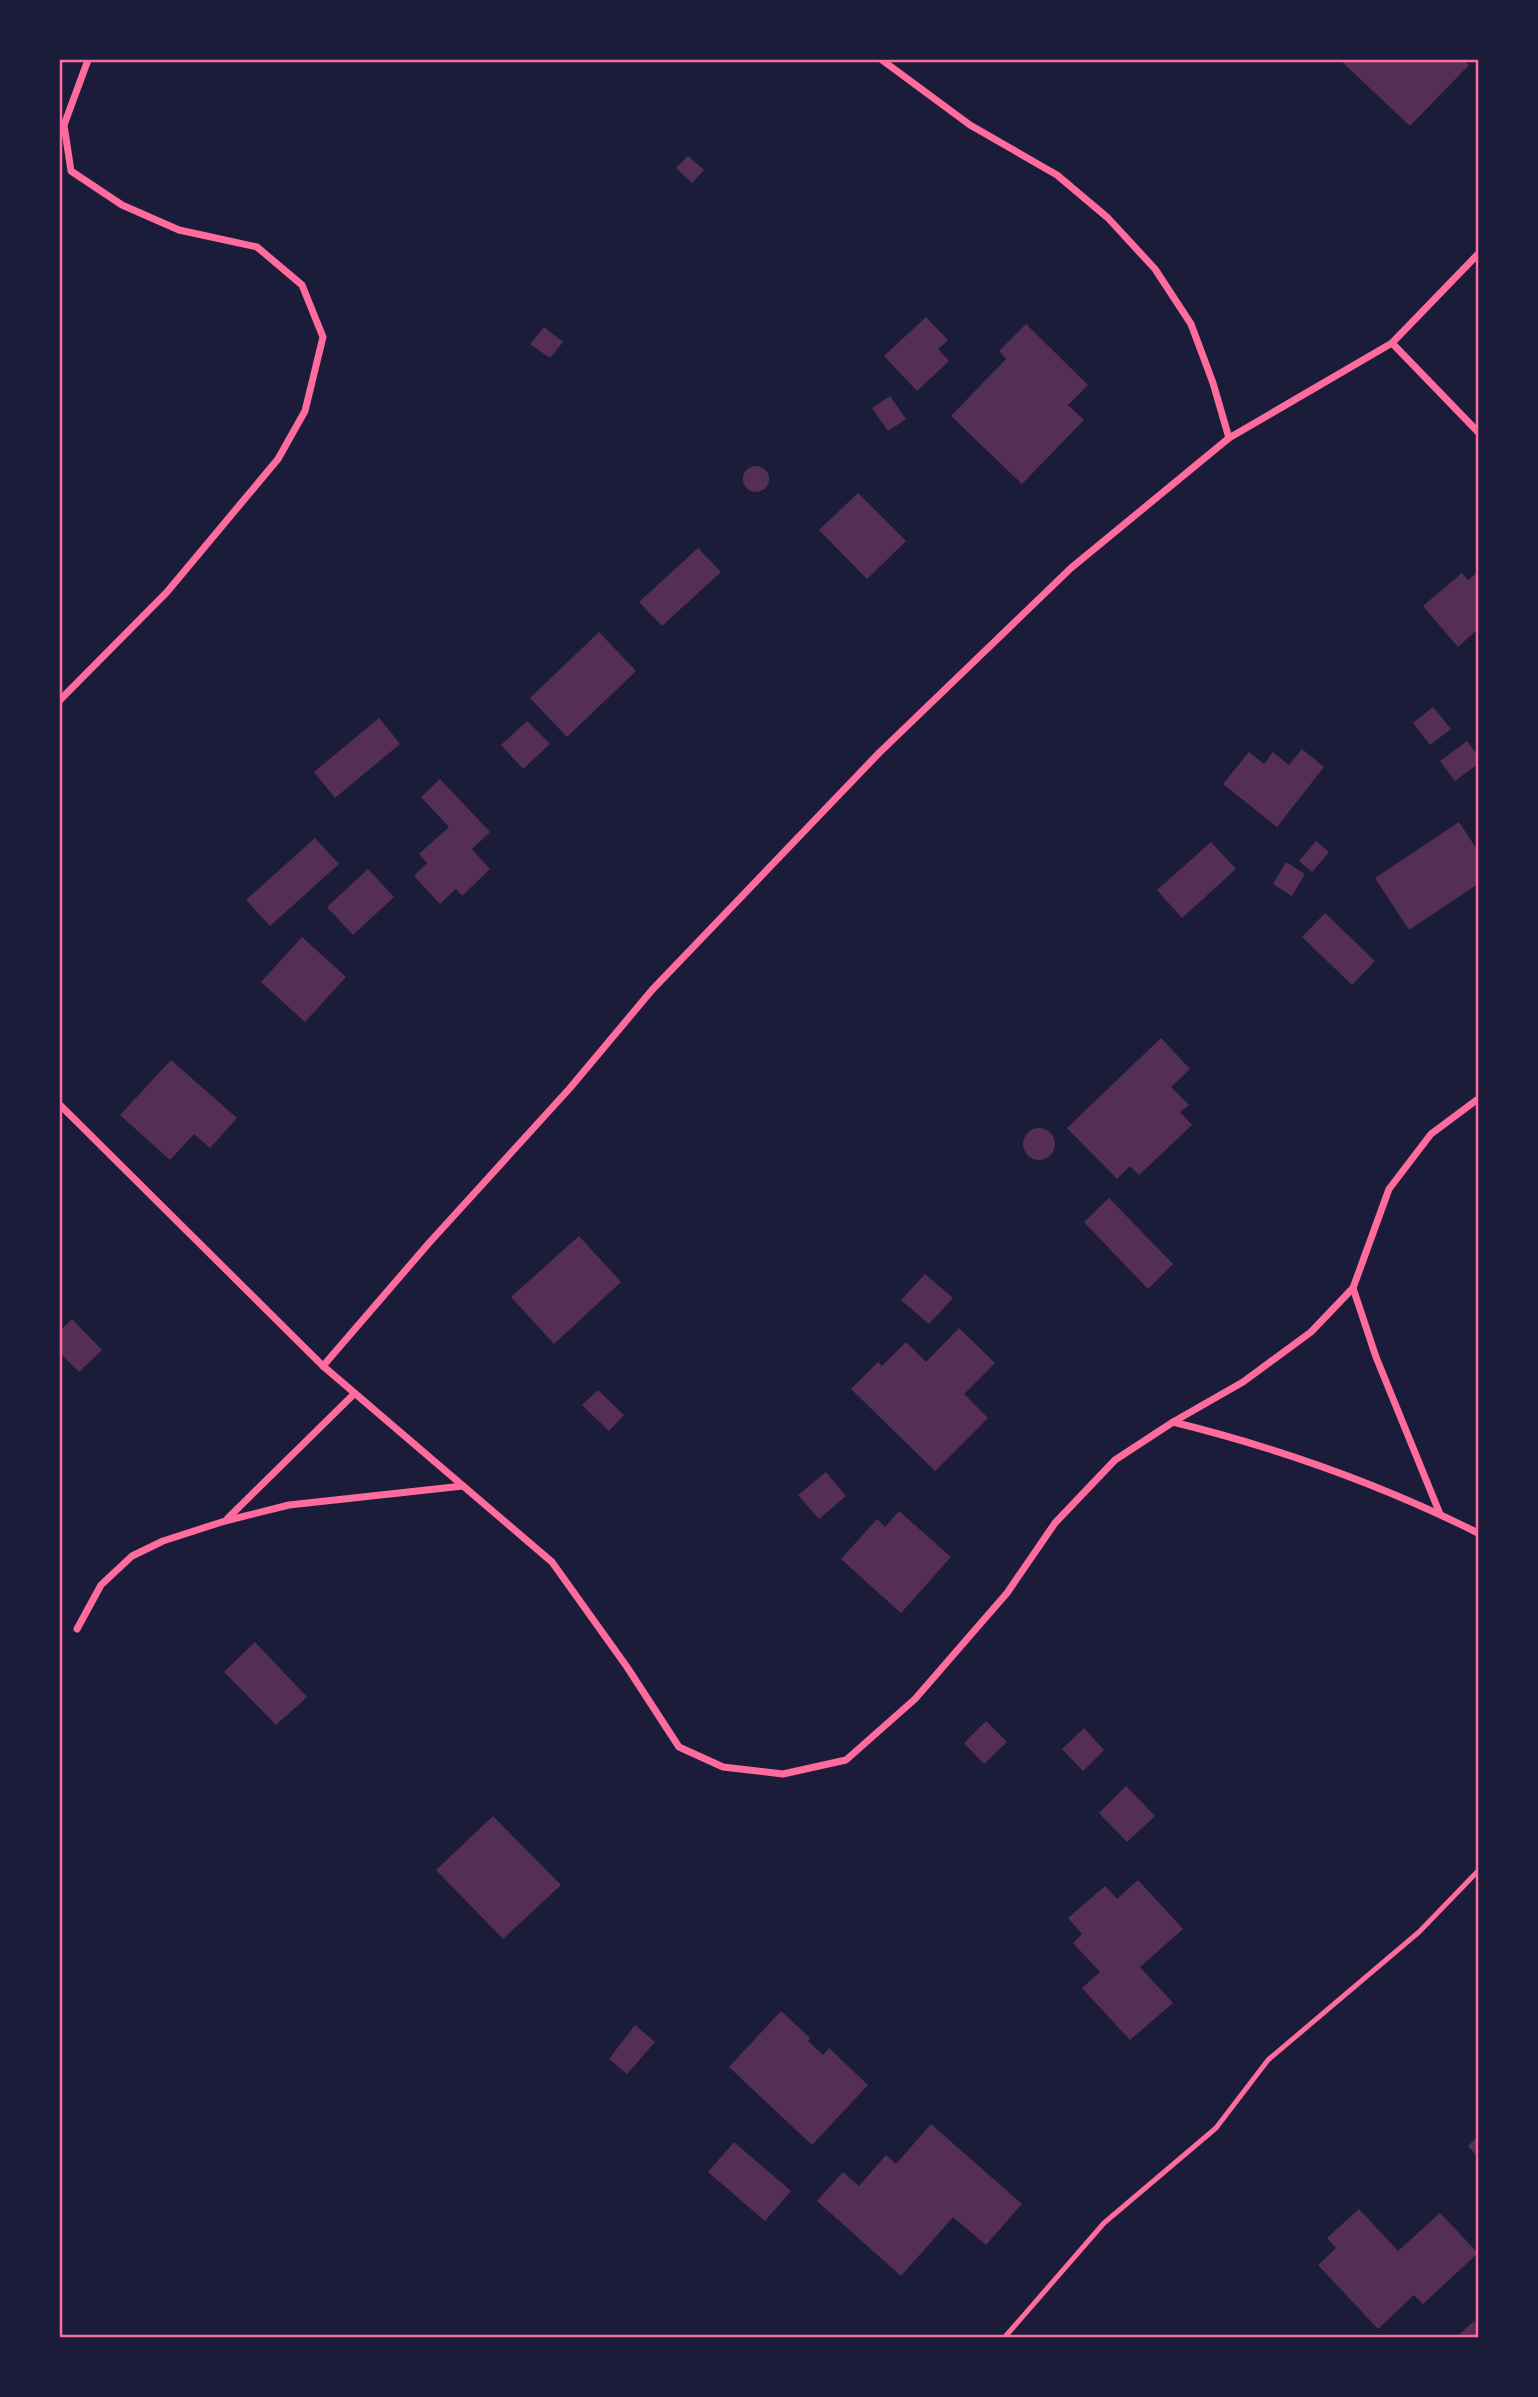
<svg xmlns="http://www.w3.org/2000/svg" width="1538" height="2397" font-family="'Playfair Display',serif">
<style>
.building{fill:#542f53}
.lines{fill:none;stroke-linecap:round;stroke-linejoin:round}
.service{stroke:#ff6b9d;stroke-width:5}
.minor{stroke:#ff6b9d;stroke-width:7}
.neatline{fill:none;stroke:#ff6b9d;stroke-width:2.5}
</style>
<rect width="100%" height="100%" fill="#1b1b3a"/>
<g class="building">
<path d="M1340 60H1464L1469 65 1410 126Z"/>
<path d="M688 156 704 170 692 183 676 168Z"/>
<path d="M926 317 948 340 938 349 949 361 917 391 884 356Z"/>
<path d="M1026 324 1088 385 1068 405 1084 420 1022 484 951 416 1006 359 999 351Z"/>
<path d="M544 327 563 342 550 358 530 344Z"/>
<path d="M890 396 906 419 888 431 872 408Z"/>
<circle cx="756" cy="479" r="13"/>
<path d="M858 493 906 541 867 579 819 530Z"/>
<path d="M698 548 721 572 662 626 639 602Z"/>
<path d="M1478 572V629L1458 647 1423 606 1462 573 1468 580Z"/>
<path d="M599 632 636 671 567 737 530 698Z"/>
<path d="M1433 707 1451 729 1430 745 1413 723Z"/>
<path d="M379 718 400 744 335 798 314 772Z"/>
<path d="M527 721 550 744 523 769 501 745Z"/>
<path d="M1467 741 1478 756V764L1455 781 1440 761Z"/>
<path d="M1302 749 1324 767 1277 827 1223 784 1249 752 1264 764 1273 752 1289 765Z"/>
<path d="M440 779 490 832 472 849 490 869 462 896 456 889 440 904 414 876 427 863 419 854 449 827 421 797Z"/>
<path d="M1459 822 1478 851V884L1409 930 1375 878Z"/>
<path d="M315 838 339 864 270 926 246 900Z"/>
<path d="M1316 841 1329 852 1312 872 1299 861Z"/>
<path d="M1211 842 1236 869 1182 918 1157 890Z"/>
<path d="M1286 862 1305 874 1292 896 1273 884Z"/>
<path d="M368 869 394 897 353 935 327 907Z"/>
<path d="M1325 913 1375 961 1352 985 1302 937Z"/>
<path d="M302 937 346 977 305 1022 261 982Z"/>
<path d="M1161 1038 1190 1069 1171 1087 1189 1105 1180 1112 1192 1125 1139 1175 1130 1166 1117 1179 1067 1128Z"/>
<path d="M171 1060 237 1118 210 1148 194 1134 170 1160 120 1115Z"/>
<circle cx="1039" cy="1144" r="16"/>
<path d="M1109 1198 1173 1264 1148 1289 1084 1222Z"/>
<path d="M579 1236 621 1282 554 1344 511 1297Z"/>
<path d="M925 1274 953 1298 929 1324 901 1300Z"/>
<path d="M72 1319 102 1350 79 1372 60 1353V1331Z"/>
<path d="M959 1328 995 1363 964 1394 988 1418 935 1471 851 1389 878 1362 882 1366 906 1342 926 1362Z"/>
<path d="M598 1390 624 1415 609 1431 582 1405Z"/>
<path d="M826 1472 846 1496 819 1519 798 1495Z"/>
<path d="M899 1511 951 1557 901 1613 841 1559 877 1519 885 1527Z"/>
<path d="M255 1642 307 1697 276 1725 224 1672Z"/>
<path d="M986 1721 1007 1742 984 1764 964 1743Z"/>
<path d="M1084 1728 1104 1750 1083 1771 1062 1749Z"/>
<path d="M1126 1786 1155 1816 1127 1842 1099 1813Z"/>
<path d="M493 1816 561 1885 503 1939 436 1870Z"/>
<path d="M1138 1880 1183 1929 1140 1967 1173 2003 1130 2040 1082 1988 1100 1972 1073 1943 1082 1934 1068 1918 1105 1886 1117 1899Z"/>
<path d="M781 2011 810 2038 808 2041 823 2055 829 2048 868 2085 812 2145 729 2067Z"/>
<path d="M635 2025 655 2042 627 2074 609 2059Z"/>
<path d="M931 2124 1022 2204 986 2245 953 2217 901 2276 817 2201 843 2172 859 2186 886 2155 896 2164Z"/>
<path d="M1478 2136V2157L1468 2146Z"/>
<path d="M734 2142 791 2191 765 2221 708 2172Z"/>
<path d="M1359 2209 1398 2251 1440 2213 1478 2253 1423 2304 1414 2295 1378 2329 1318 2265 1336 2248 1327 2238Z"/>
<path d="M1474 2321 1478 2326V2338H1455Z"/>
</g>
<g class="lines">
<path class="service" d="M1004 2338 1104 2223 1216 2128 1268 2060 1419 1932 1478 1871"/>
<g class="minor">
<path d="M882 60 970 125 1057 175 1108 218 1155 269 1191 324 1213 383 1229 438"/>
<path d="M1392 343 1478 432"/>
<path d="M60 700 167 592 278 459 305 411 323 337 302 285 257 247 179 230 122 205 71 171 64 125 88 60"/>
<path d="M60 1105 323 1366 552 1562 627 1667 679 1747 723 1767 783 1774 846 1760 915 1699 1007 1593 1055 1523 1115 1460 1173 1422 1243 1382 1311 1332 1353 1288 1389 1189 1431 1134 1478 1099"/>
<path d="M1353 1288 1376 1357 1440 1514"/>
<path d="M323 1366 429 1243 570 1088 652 990 879 753 1071 568 1229 438 1392 343 1478 254"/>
<path d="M1173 1422C1278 1448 1382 1485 1478 1533"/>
<path d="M228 1518 354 1394"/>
<path d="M77 1629 101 1585 132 1556 163 1541 225 1521 289 1505 463 1486"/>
</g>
</g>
<rect width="1538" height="2397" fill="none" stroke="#1b1b3a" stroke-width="122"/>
<rect x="61" y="61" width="1416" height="2275" class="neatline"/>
</svg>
